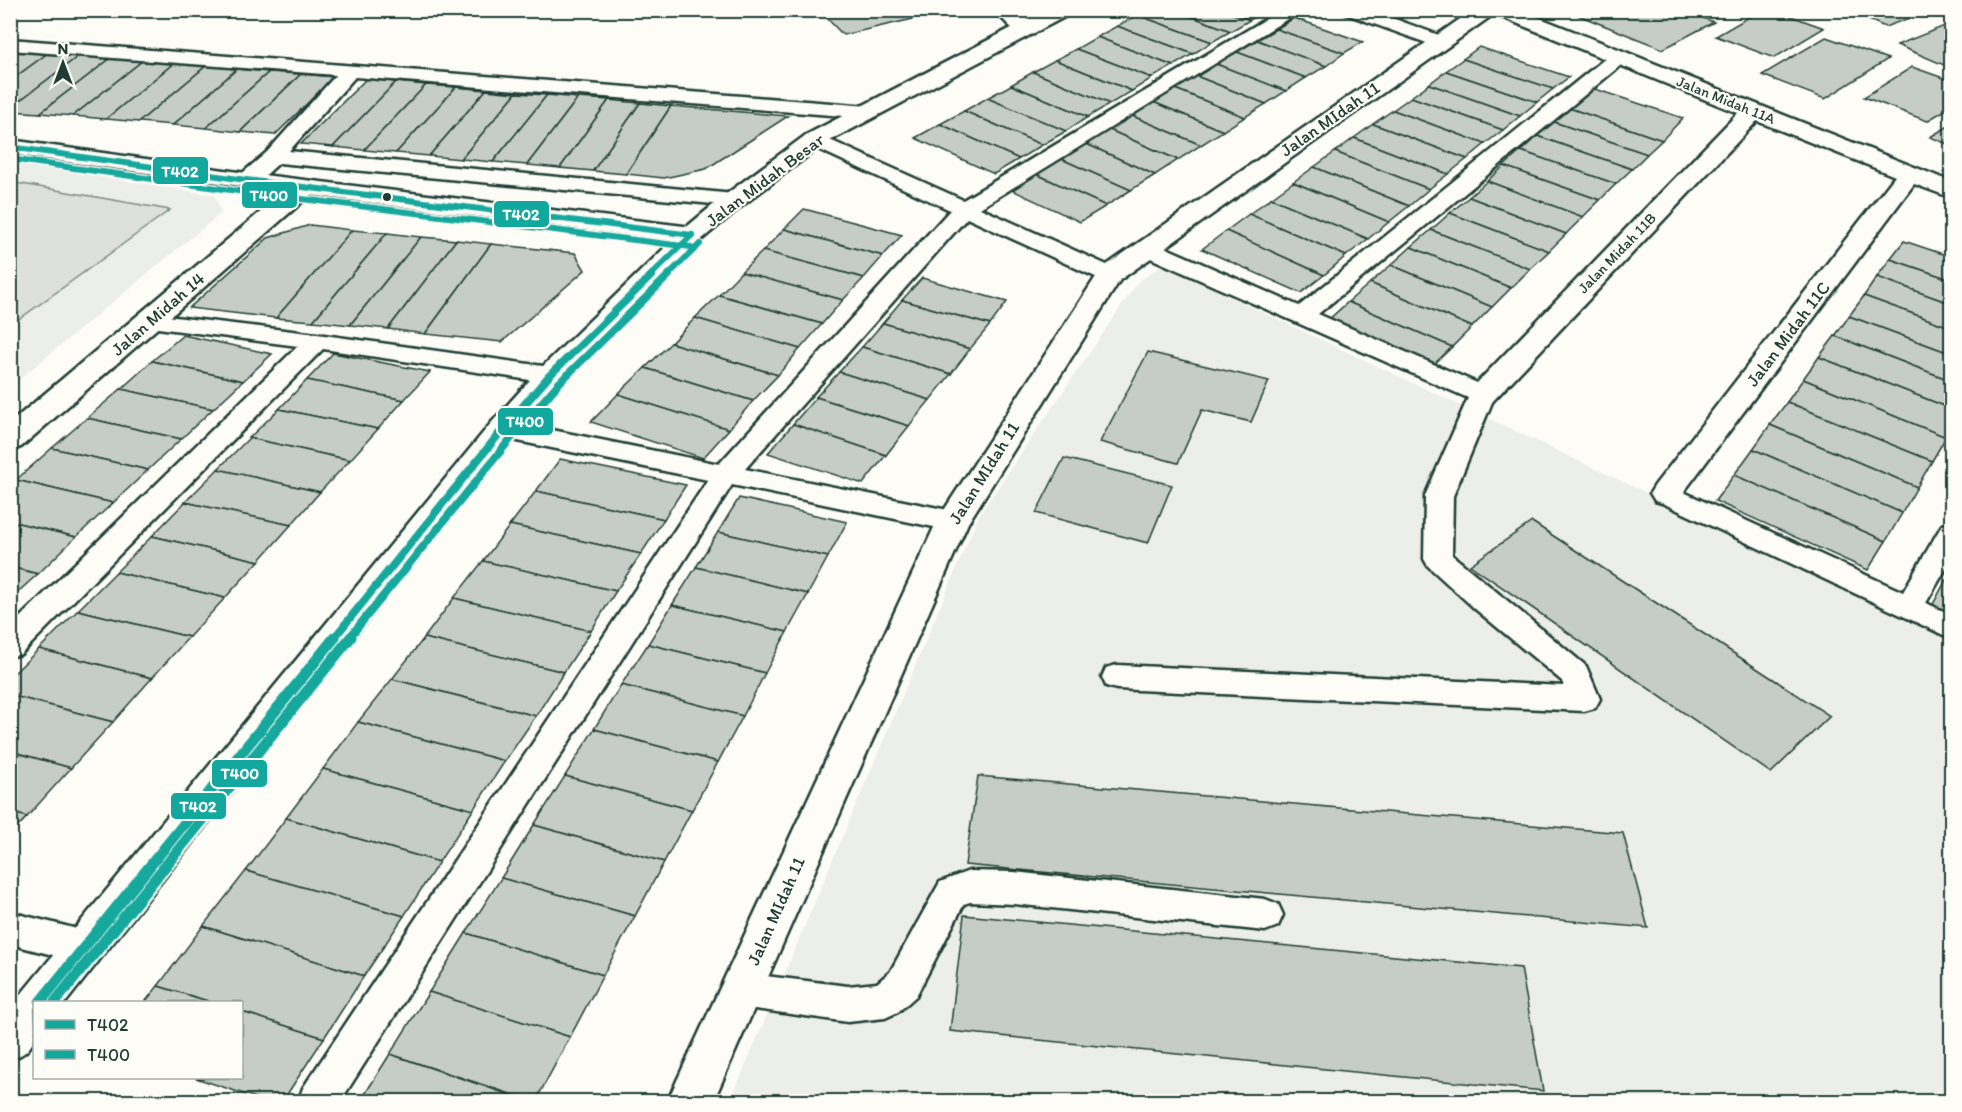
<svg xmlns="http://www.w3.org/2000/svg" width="1962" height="1112" font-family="Itim,sans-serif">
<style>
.built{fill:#eceee9}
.green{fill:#dde0db;stroke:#7e8e88;stroke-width:1.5}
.building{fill:#c6cdc7;stroke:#1f3d34;stroke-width:1.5}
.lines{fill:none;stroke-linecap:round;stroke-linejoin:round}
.service-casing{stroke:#1f3d34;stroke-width:5}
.minor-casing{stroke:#1f3d34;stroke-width:5}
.tertiary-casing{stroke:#1f3d34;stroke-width:5}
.service{fill:#fdfcf7;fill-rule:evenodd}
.minor{fill:#fdfcf7;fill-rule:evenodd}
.tertiary{fill:#fdfcf7;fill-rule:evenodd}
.bus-1-far2-casing{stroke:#fdfcf7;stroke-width:9}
.bus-1-far1-casing{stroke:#fdfcf7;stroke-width:13}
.bus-1-casing{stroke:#fdfcf7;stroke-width:16}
.bus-2-far2-casing{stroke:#fdfcf7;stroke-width:9}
.bus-2-far1-casing{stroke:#fdfcf7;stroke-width:13}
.bus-2-casing{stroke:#fdfcf7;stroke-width:16}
.bus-1-far2{stroke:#12a89d;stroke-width:6}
.bus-1-far1{stroke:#12a89d;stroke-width:8}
.bus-1{stroke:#12a89d;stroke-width:11}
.bus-2-far2{stroke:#12a89d;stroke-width:6}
.bus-2-far1{stroke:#12a89d;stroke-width:8}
.bus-2{stroke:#12a89d;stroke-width:11}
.bus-dot{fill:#1f3d34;stroke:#fdfcf7;stroke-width:2}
.labels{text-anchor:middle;stroke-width:4.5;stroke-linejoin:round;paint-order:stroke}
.far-street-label{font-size:15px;fill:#1f3d34;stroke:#fdfcf7}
.street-label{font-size:18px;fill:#1f3d34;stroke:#fdfcf7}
.line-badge{stroke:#fdfcf7;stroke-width:2}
.badge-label{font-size:16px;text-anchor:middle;font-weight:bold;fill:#fff}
</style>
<rect width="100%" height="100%" fill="#fdfcf7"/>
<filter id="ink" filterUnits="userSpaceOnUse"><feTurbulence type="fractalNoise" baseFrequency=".0167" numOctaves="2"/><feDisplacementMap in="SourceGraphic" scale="12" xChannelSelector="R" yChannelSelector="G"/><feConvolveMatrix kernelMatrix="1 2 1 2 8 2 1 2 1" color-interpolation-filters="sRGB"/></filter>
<g filter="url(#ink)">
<g class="built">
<path d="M11 163 215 195 221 213 11 386Z"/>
<path d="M1162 265 1702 519 1951 641V1101L730 1102 979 515 1138 282Z"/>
</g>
<path class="green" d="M10 182H11L170 210 11 325Z"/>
<g class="building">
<path d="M819 10H904L913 19 843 35Z"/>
<path d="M1144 10H1174L1231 31 1212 42 1137 15Z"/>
<path d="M1174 10H1223L1250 20 1231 31Z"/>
<path d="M1223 10H1265L1250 20Z"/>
<path d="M1361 10H1411L1412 11 1396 22Z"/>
<path d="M1578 10H1682L1714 22 1663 49 1573 13Z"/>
<path d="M1761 10H1774L1824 28 1774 58 1716 36Z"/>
<path d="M1846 10H1917L1923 13 1885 27Z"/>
<path d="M1137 15 1212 42 1193 54 1117 26Z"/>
<path d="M1294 18 1363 42 1344 53 1276 29Z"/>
<path d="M1952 23 1951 68 1897 45Z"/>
<path d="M1117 26 1193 54 1173 66 1097 37Z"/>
<path d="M1276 29 1344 53 1326 66 1257 40Z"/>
<path d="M1097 37 1173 66 1152 78 1076 49Z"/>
<path d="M1826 37 1888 59 1825 99 1762 75Z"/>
<path d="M1257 40 1326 66 1306 78 1237 52Z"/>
<path d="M1479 47 1569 77 1553 89 1463 59Z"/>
<path d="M1076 49 1152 78 1132 91 1055 60Z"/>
<path d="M18 50 48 53 10 81V55Z"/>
<path d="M1237 52 1306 78 1286 91 1216 64Z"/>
<path d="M48 53 80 55 10 108V81Z"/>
<path d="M80 55 111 58 40 113 10 111V108Z"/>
<path d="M111 58 142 61 73 116 40 113Z"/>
<path d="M1463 59 1553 89 1537 102 1446 71Z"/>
<path d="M1055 60 1132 91 1110 104 1033 72Z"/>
<path d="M142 61 174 63 106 119 73 116Z"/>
<path d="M174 63 206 66 139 122 106 119Z"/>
<path d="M1216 64 1286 91 1266 104 1196 76Z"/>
<path d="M206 66 237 69 173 125 139 122Z"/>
<path d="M1912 67 1952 81V106L1927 121 1864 97Z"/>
<path d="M237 69 269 72 206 128 173 125Z"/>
<path d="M1446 71 1537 102 1520 116 1429 84Z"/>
<path d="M269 72 301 74 240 132 206 128Z"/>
<path d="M1033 72 1110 104 1088 117 1011 85Z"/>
<path d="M301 74 334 77 275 135 240 132Z"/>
<path d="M1196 76 1266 104 1245 117 1175 89Z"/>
<path d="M366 79 396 82 333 147 301 144Z"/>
<path d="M396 82 426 85 364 150 333 147Z"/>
<path d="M1429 84 1520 116 1503 130 1411 97Z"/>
<path d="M426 85 456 87 396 153 364 150Z"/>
<path d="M1011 85 1088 117 1066 131 987 98Z"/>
<path d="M456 87 486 90 429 156 396 153Z"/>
<path d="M1592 88 1683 118 1662 140 1569 108Z"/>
<path d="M1175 89 1245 117 1223 131 1153 102Z"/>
<path d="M486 90 516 93 461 159 429 156Z"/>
<path d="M516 93 547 95 493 162 461 159Z"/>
<path d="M547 95 578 98 527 165 493 162Z"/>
<path d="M1411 97 1503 130 1485 144 1393 110Z"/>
<path d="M578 98 609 100 560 168 527 165Z"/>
<path d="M987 98 1066 131 1042 145 964 111Z"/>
<path d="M609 100 640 103 593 171 560 168Z"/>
<path d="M1153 102 1223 131 1201 145 1130 115Z"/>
<path d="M640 103 671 106 626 174 593 171Z"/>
<path d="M671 106 788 116 706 169 664 178 626 174Z"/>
<path d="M1569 108 1662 140 1647 154 1554 122Z"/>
<path d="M1393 110 1485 144 1467 159 1373 124Z"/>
<path d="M964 111 1042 145 1019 159 940 124Z"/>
<path d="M1130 115 1201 145 1178 160 1107 129Z"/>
<path d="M1554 122 1647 154 1632 169 1537 136Z"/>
<path d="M940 124 1019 159 994 174 915 138Z"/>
<path d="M1373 124 1467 159 1448 174 1354 138Z"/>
<path d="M1952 124V146L1930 137Z"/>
<path d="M1107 129 1178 160 1155 175 1084 143Z"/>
<path d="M1537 136 1632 169 1616 184 1521 151Z"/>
<path d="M1354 138 1448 174 1429 189 1335 152Z"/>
<path d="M1084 143 1155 175 1131 190 1059 158Z"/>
<path d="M1521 151 1616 184 1600 200 1504 166Z"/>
<path d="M1335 152 1429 189 1409 206 1314 167Z"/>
<path d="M1059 158 1131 190 1106 206 1034 173Z"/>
<path d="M1504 166 1600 200 1583 217 1487 181Z"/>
<path d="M1314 167 1409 206 1389 222 1293 182Z"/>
<path d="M1034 173 1106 206 1080 222 1008 188Z"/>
<path d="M1487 181 1583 217 1566 234 1469 197Z"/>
<path d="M1293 182 1389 222 1368 239 1271 198Z"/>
<path d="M1469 197 1566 234 1549 251 1450 213Z"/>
<path d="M1271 198 1368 239 1346 256 1249 214Z"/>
<path d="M804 209 902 235 883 256 784 229Z"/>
<path d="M1450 213 1549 251 1530 269 1431 230Z"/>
<path d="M1249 214 1346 256 1324 275 1226 231Z"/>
<path d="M310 225 352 230 276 318 189 308 268 238Z"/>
<path d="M784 229 883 256 864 278 763 251Z"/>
<path d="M352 230 387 233 313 321 276 318Z"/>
<path d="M1431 230 1530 269 1511 288 1411 247Z"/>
<path d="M1226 231 1324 275 1301 293 1202 249Z"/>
<path d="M387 233 421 237 350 325 313 321Z"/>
<path d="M421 237 456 240 388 329 350 325Z"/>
<path d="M456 240 491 244 425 334 388 329Z"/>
<path d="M1904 241 1952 257V280L1890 259Z"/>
<path d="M491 244 575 253 585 270 502 342 425 334Z"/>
<path d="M1411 247 1511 288 1492 307 1391 265Z"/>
<path d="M763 251 864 278 843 300 741 272Z"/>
<path d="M1890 259 1952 280V304L1877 277Z"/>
<path d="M1391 265 1492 307 1472 327 1370 283Z"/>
<path d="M741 272 843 300 822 324 719 295Z"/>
<path d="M1877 277 1952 304V328L1864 296Z"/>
<path d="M922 278 1007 302 990 325 902 300Z"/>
<path d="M1370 283 1472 327 1452 347 1348 302Z"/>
<path d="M719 295 822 324 800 349 695 318Z"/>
<path d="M1864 296 1952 328V354L1849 316Z"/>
<path d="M902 300 990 325 970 349 883 323Z"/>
<path d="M1348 302 1452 347 1430 368 1326 322Z"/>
<path d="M1849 316 1952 354V381L1835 336Z"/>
<path d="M695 318 800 349 778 375 671 343Z"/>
<path d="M883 323 970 349 951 374 862 347Z"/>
<path d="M183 335 272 354 243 381 152 361Z"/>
<path d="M1835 336 1952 381V409L1819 357Z"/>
<path d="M671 343 778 375 753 401 645 368Z"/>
<path d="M862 347 951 374 930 400 839 372Z"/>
<path d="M1148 352 1269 381 1251 422 1202 410 1178 463 1100 442Z"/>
<path d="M333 353 430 372 404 400 307 380Z"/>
<path d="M1819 357 1952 409V428L1946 437 1803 379Z"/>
<path d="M152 361 243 381 213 409 121 389Z"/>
<path d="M645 368 753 401 729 429 618 394Z"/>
<path d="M839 372 930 400 909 426 816 397Z"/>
<path d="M1803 379 1946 437 1932 461 1787 402Z"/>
<path d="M307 380 404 400 378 429 279 409Z"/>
<path d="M121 389 213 409 181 439 87 418Z"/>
<path d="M618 394 729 429 703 458 591 422Z"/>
<path d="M816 397 909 426 886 455 793 424Z"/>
<path d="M1787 402 1932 461 1917 487 1770 425Z"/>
<path d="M279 409 378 429 350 460 249 438Z"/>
<path d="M87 418 181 439 148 470 52 448Z"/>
<path d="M793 424 886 455 863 484 768 453Z"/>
<path d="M1770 425 1917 487 1902 513 1753 449Z"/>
<path d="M249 438 350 460 320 492 218 469Z"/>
<path d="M52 448 148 470 113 503 16 480Z"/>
<path d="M1753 449 1902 513 1886 541 1734 475Z"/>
<path d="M1064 458 1172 485 1148 543 1036 513Z"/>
<path d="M560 459 686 485 664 519 536 491Z"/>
<path d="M218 469 320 492 291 525 185 502Z"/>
<path d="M1734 475 1886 541 1868 570 1715 501Z"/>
<path d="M16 480 113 503 76 537 10 521V484Z"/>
<path d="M536 491 664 519 641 554 510 525Z"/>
<path d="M739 498 847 522 828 557 718 532Z"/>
<path d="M185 502 291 525 259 561 152 536Z"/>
<path d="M10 521 76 537 38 574 10 567Z"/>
<path d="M1532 522 1830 716 1771 773 1470 565Z"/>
<path d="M510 525 641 554 616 591 483 561Z"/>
<path d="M718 532 828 557 808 594 696 567Z"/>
<path d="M152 536 259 561 225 598 116 572Z"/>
<path d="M483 561 616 591 591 631 454 598Z"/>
<path d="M10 567 38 574 10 599Z"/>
<path d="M696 567 808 594 787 632 672 605Z"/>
<path d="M116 572 225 598 189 637 78 610Z"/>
<path d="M1946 580 1952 583V620L1930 610Z"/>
<path d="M454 598 591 631 564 672 424 638Z"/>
<path d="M672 605 787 632 765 673 648 644Z"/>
<path d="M78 610 189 637 152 678 39 649Z"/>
<path d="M424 638 564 672 536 716 392 679Z"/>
<path d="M648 644 765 673 743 716 621 685Z"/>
<path d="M39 649 152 678 113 722 10 695V677Z"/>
<path d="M392 679 536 716 505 761 358 722Z"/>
<path d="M621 685 743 716 718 762 594 729Z"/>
<path d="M10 695 113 722 71 768 10 751Z"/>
<path d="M358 722 505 761 473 810 323 769Z"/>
<path d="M594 729 718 762 692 810 565 776Z"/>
<path d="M10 751 71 768 27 817 10 812Z"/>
<path d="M323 769 473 810 439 862 286 818Z"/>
<path d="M565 776 692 810 664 862 534 825Z"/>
<path d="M978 776 1623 833 1648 928 965 865Z"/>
<path d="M10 812 27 817 10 835Z"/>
<path d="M286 818 439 862 404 916 246 871Z"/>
<path d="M534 825 664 862 635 916 501 878Z"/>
<path d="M246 871 404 916 364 976 203 926Z"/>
<path d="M501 878 635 916 603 975 466 933Z"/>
<path d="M964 915 1521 968 1543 1091 950 1031Z"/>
<path d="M203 926 364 976 324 1038 242 1012V1002H211L158 986Z"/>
<path d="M466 933 603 975 570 1037 429 992Z"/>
<path d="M158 986 211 1002H145Z"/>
<path d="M429 992 570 1037 535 1102 390 1054Z"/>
<path d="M242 1012 324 1038 282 1102H268L196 1078H242Z"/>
<path d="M390 1054 530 1102H360Z"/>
<path d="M749 1095 819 1102H748Z"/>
</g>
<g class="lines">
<g class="service-casing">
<g id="service">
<path d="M1281 10H1302L980 208 1118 270 1121 275 1118 280 1110 282 1102 280 967 218 745 469 953 511 963 514 967 521 963 528 953 531 732 485 340 1102H298L303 1088 708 480 503 438 494 435 490 429 494 423 503 420 719 464 950 210 807 144 804 140 807 136H821L963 200Z"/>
<path d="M1344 10H1370L1447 38 1450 42 1447 46H1435L1346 14Z"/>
<path d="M10 39 869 106 876 108 879 112 876 116 869 118 355 77 289 151 734 194 742 195 745 200 742 205 734 206 279 163C267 173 255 189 239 184L235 180 239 176 267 152 336 75 10 50Z"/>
<path d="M1619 51 1626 53 1628 57 1626 61 1318 314 1491 389 1495 395 1453 496 1452 555 1586 666 1600 699 1595 708 1584 711 1117 689 1106 686 1102 677 1106 668 1117 665 1564 686 1562 681 1474 608 1428 566 1424 559 1425 496 1468 398 1139 253 1136 248 1139 243 1147 241 1155 243 1299 306 1612 53Z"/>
<path d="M150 314 317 334 550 367 559 369 562 375 559 381 550 383 323 349 21 654 10 657V627L298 346 142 326 138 321 142 316Z"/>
<path d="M1666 484 1903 592 1942 525 1952 522V558L1926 603 1952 615V639L1656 500 1652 493 1656 486Z"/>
<path d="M969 871 1014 872 1265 899 1278 904 1283 915 1278 926 1265 931 1014 904 970 902 964 904 916 996 898 1012 885 1018 848 1022 740 1007 727 1002 721 990 727 978 740 973 848 986 877 983 890 972 940 882Z"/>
<path d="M10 912 97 934 102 946 97 958 84 963 10 944Z"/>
</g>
</g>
<g class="minor-casing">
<g id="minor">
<path d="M996 10H1018L1037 30 1034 34C1018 38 1005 23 996 10Z"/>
<path d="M1473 10H1520L1952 182V198L1914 184 1677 501 1666 504 1655 501 1650 493 1655 485 1895 176 1757 121 1492 402 1482 404 1472 402 1467 395 1472 388 1738 113 1494 14 1120 280 968 523 713 1102H667L937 521 1101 269Z"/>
<path d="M10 140 246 173 692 227 701 230 705 235 701 240 692 243 310 195 21 447 10 450V423L284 192 10 154Z"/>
</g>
</g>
<g class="tertiary-casing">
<path id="tertiary" d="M1046 10H1073L1070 14 822 145 743 205 701 240 560 381 514 436 66 1002H34C34 1032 42 1048 10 1060V1004L22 993 492 422 540 369 683 230 725 195 806 135Z"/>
</g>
<use href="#service" class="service"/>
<use href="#minor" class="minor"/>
<use href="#tertiary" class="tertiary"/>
<g class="bus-1-far2-casing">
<g id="bus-1-far2">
<path d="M10 147 246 180 692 235"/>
<path d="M650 276 692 235"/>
</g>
</g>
<g class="bus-1-far1-casing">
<path id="bus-1-far1" d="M334 638 503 429 550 375 652 275"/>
</g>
<g class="bus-1-casing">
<path id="bus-1" d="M40 1002 335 637"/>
</g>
<g class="bus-2-far2-casing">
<g id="bus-2-far2">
<path d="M10 159 245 192 691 247"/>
<path d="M667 276 700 244"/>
</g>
</g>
<g class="bus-2-far1-casing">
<path id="bus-2-far1" d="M349 638 512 437 559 383 669 275"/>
</g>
<g class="bus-2-casing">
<path id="bus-2" d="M55 1002 351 637"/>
</g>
<use href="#bus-1-far2" class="bus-1-far2"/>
<use href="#bus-1-far1" class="bus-1-far1"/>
<use href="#bus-1" class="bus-1"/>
<use href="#bus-2-far2" class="bus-2-far2"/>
<use href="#bus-2-far1" class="bus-2-far1"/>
<use href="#bus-2" class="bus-2"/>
</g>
</g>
<circle class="bus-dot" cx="387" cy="197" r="5"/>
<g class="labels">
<g class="far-street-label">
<text transform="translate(1726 100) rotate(22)" y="5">Jalan Midah 11A</text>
<text transform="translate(1617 253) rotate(-46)" y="5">Jalan Midah 11B</text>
</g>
<g class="street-label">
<text transform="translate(1330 119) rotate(-35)" y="6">Jalan MIdah 11</text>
<text transform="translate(765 180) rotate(-37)" y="6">Jalan Midah Besar</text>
<text transform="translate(158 314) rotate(-41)" y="6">Jalan Midah 14</text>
<text transform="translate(1788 334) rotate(-53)" y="6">Jalan Midah 11C</text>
<text transform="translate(984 473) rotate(-58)" y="6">Jalan MIdah 11</text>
<text transform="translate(776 911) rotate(-66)" y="6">Jalan MIdah 11</text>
</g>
</g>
<g class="line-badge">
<rect x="152" y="156" width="57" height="29" rx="6" fill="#12a89d"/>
<rect x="241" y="181" width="57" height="28" rx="6" fill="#12a89d"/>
<rect x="493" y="200" width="57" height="28" rx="6" fill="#12a89d"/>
<rect x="497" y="407" width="57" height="29" rx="6" fill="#12a89d"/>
<rect x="211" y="759" width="57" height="29" rx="6" fill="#12a89d"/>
<rect x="170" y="792" width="57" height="28" rx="6" fill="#12a89d"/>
</g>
<g class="badge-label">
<text x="180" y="177">T402</text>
<text x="269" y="201">T400</text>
<text x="521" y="220">T402</text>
<text x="525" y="427">T400</text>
<text x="240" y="779">T400</text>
<text x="198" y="812">T402</text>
</g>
<rect width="1962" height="1112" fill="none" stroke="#fdfcf7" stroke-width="36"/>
<rect x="18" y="18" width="1926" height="1076" fill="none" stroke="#1f3d34" stroke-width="2" filter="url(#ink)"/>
<rect x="33" y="1001" width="210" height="78" fill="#fdfcf7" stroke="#a4b0a9" stroke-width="1.5"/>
<rect x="45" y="1020" width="30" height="9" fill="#12a89d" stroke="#a4b0a9" stroke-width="1.5"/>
<text x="87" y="1031" font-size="18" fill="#1f3d34">T402</text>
<rect x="45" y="1050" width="30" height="9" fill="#12a89d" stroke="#a4b0a9" stroke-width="1.5"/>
<text x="87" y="1061" font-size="18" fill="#1f3d34">T400</text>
<g transform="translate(63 63)" stroke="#fdfcf7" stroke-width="4.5" paint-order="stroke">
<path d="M0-4.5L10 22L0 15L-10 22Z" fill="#1f3d34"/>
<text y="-9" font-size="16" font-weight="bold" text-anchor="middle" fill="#1f3d34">N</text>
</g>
</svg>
